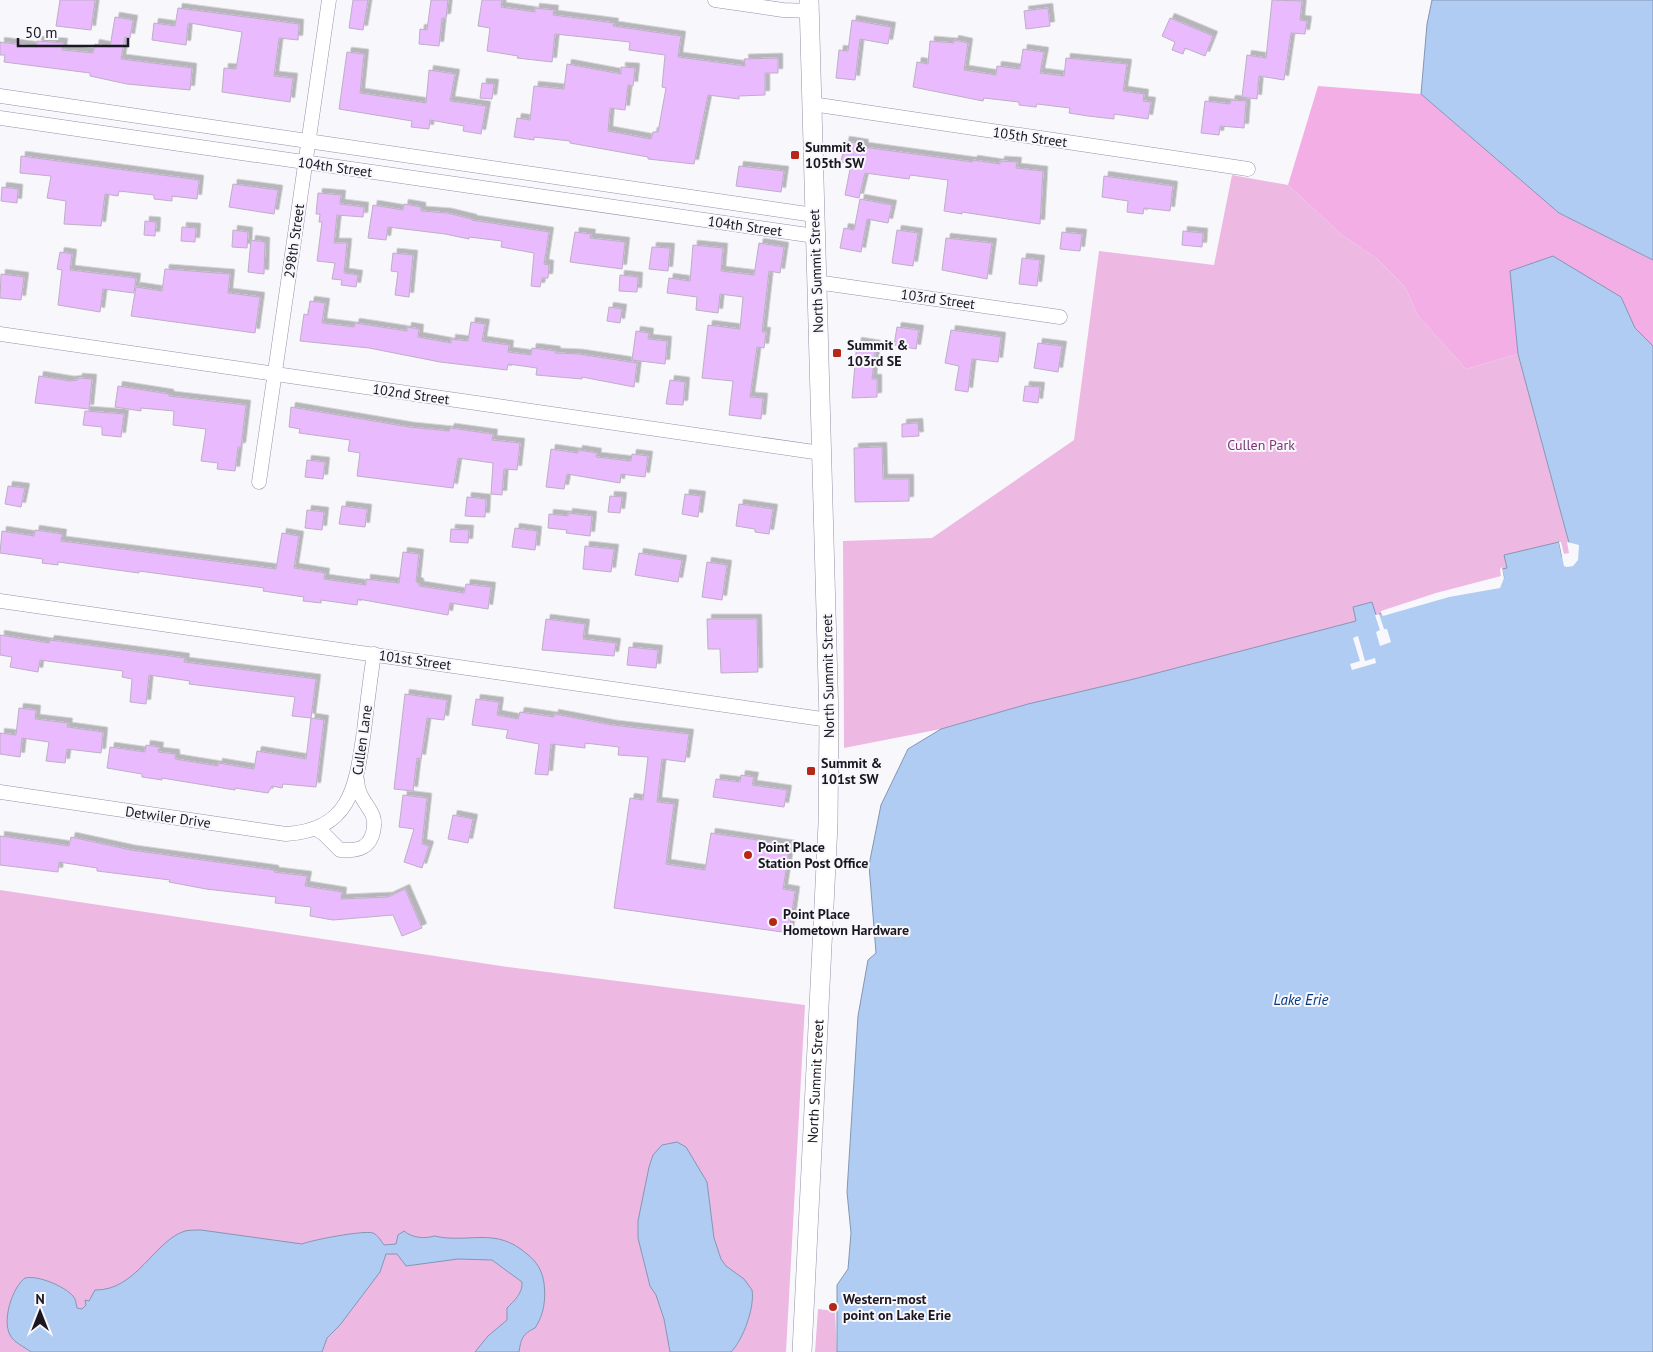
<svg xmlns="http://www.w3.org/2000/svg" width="1653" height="1352" font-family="'PT Sans',sans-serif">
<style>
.green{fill:#edb9e2}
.forest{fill:#f3afe5}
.water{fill:#b1ccf3;stroke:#8496b4}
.pier{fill:#f8f7fc}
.building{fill:#e9bafe;stroke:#beaec6;filter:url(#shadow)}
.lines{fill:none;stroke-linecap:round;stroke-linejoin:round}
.street-casing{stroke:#9690a9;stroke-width:15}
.secondary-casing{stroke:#9690a9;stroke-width:20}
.street{stroke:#fff;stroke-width:14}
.secondary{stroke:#fff;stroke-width:19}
.poi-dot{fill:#b52817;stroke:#f8f7fc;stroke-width:2}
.labels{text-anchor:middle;stroke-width:4;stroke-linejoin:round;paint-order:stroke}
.street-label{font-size:14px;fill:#1a1721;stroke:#f8f7fc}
.poi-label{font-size:14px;font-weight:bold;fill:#1a1721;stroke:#f8f7fc;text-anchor:start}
.park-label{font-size:14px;fill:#813476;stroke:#f8f7fc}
.water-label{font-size:15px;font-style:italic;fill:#003881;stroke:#f8f7fc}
</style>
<defs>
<filter id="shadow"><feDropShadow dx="4.5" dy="-4.5" stdDeviation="0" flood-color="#0004"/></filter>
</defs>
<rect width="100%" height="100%" fill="#f8f7fc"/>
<g class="green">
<path d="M1232 175 1288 185 1342 235 1376 258 1405 287 1418 316 1466 369 1518 354 1572 555 1562 557 1558 543 1505 555 1507 568 1504 578 1375 615 1372 602 1353 607 1357 621 1134 679 1028 704 941 729 844 748 843 541 932 538 1074 440 1099 251 1214 265Z"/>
<path d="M0 890 501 966 805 1005 786 1352H0Z"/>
<path d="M818 1309 835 1311 837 1352H815Z"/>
</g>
<path class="forest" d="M1318 86 1421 94 1559 213 1653 260V346L1635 328 1621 297 1511 271 1518 354 1466 369 1418 316 1405 287 1376 258 1342 235 1288 185Z"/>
<g class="water">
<path d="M1432 0H1653V260L1559 213 1421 94 1427 24Z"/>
<path d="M1553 256 1621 297 1635 328 1653 346V1352H837V1285L848 1269 851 1233 847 1192 858 1016 868 960 876 953 869 865 881 805 908 749 941 729 1028 704 1134 679 1356 621 1353 607 1372 602 1376 615 1504 578 1502 569 1507 568 1504 555 1559 542 1562 557 1572 554 1518 354 1510 271Z"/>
<path d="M677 1142 686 1147 707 1182 714 1238 721 1259 726 1266 744 1279 752 1290C755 1307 743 1340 731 1352H670L664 1319 656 1295 650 1286 638 1238V1221L649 1167 653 1155 662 1145Z"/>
<path d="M201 1230 302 1244C312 1240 364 1230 373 1233 378 1235 381 1241 384 1245L396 1244 398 1235 404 1231C412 1238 425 1239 434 1236 470 1244 495 1226 527 1254 537 1262 542 1270 544 1283 546 1299 544 1315 535 1328 522 1334 521 1339 519 1352H475L488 1336 507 1320V1308C514 1301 523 1293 522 1282L492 1260 458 1259 406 1266 397 1254H386L380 1272 340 1325 327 1338 322 1352H31C25 1347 14 1343 10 1335 2 1320 12 1288 25 1278 38 1275 64 1286 73 1296 76 1299 76 1304 77 1308L82 1309 86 1305 85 1300 89 1301 95 1290C136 1291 155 1240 185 1231 190 1230 196 1230 201 1230Z"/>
</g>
<g class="pier">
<path d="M1559 542H1561L1564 554 1569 553 1567 542 1579 545 1578 560 1573 566 1567 567 1564 566Z"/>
<path d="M1502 567 1504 578 1500 588 1449 597 1383 616 1381 613V611L1436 593 1501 576 1500 569Z"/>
<path d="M1379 614 1384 629H1387L1391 642 1380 646 1376 632 1380 630 1375 615Z"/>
<path d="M1358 636 1365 661 1375 658 1376 663 1352 670 1350 664 1360 661 1353 638Z"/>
</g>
<g class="building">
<path d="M60 0H95L91 30 56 26Z"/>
<path d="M353 0H368L363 30 349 28Z"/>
<path d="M431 0H448L446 18H442L439 46 419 44 420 29 427 30Z"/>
<path d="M482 0H502L501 7 535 12V8L554 10 553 15 614 23 613 26 681 36 678 57 745 66 744 59 778 58V73H765V95L739 96V99L708 95 694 164 648 159V157L570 143V141L534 137V140L514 137 517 118 530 120 534 86 564 89 567 64 621 74V67L635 68 633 86 628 85 625 110 610 108 608 131 651 139 653 132H658L666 88 662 87 665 55 629 50 630 42 555 34 552 62 517 58 518 56 487 51 490 28 478 26Z"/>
<path d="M1272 0 1302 1 1300 20 1307 21 1305 34 1291 33 1284 80 1259 76 1257 99 1242 97 1247 55 1266 58Z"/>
<path d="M178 8 299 24 298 40 279 38 274 76 293 78 290 102 222 92 224 68 236 69 242 32 190 23 188 24 186 45 152 40 154 23 175 26Z"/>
<path d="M1048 8 1050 26 1026 29 1024 11Z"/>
<path d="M115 17 133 20 130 38 125 37 121 59 192 68 190 90 127 84 90 76V73L4 62 5 55H0V42L37 47V41L63 43 62 50 93 53 95 44 110 47Z"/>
<path d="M1170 18 1213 36 1205 56 1185 48 1183 54 1172 50 1175 42 1162 36Z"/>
<path d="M852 20 891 27 888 44 860 39 855 80 836 78 839 50 848 51Z"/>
<path d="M954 40 968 43 964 70 996 75 997 66 1020 69 1023 49 1044 52 1040 73 1064 76 1066 58 1127 64 1123 91 1144 94 1143 101 1151 102 1148 119 1114 114V119L1088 116 1069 113 1070 108 1037 104 1036 107 1019 105V102L984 98 983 101 913 87 917 62 928 64 930 41 954 43Z"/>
<path d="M347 52 364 54 360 93 426 103 429 70 455 74 450 101 486 106 481 134 463 131 464 126 430 120 429 129 411 127 412 121 339 109Z"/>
<path d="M482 83 494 84 492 99 480 98Z"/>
<path d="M1231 100 1246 101 1244 128 1220 126 1219 135 1201 133 1205 101 1230 104Z"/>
<path d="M845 141 864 144 863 147 973 162V160L1000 164V161L1017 162 1016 168 1043 171 1040 224 962 212V214L944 211 948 180 910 175 909 179 865 173 859 198 845 195 851 164 841 162Z"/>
<path d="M21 156 199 180 197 199 172 196V201L154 199V195L119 191 118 196 105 194 101 226 64 224 66 201 47 198 51 176 20 173Z"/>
<path d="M739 166 784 171 781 192 736 186Z"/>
<path d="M1104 176 1173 186 1170 211 1144 208 1143 214 1127 212 1128 201 1102 197Z"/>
<path d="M233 184 278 190 274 214 229 207Z"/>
<path d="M2 187 18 189 17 203 1 201Z"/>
<path d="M318 193 341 195 340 204 364 207 363 217 337 215 334 243H347L344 273 358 275 356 287 341 285 342 280 332 279 335 263 317 261 322 222H319L320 214H316Z"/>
<path d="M860 199 892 205 888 223 867 219 861 252 840 248 844 228 854 230Z"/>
<path d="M404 204 421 207V211L447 213 472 219V220L549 232 544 264 549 265 548 278H542L540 287 531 286 534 253 501 247 502 241 469 237V239L445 234 388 227 386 240 368 238 373 205 403 210Z"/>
<path d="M145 221 156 222 155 236 144 235Z"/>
<path d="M182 227 196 228 195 242 181 241Z"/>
<path d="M233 230 248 232 247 248 232 247Z"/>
<path d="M897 230 918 233 913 266 892 263Z"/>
<path d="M1183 231 1203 233 1202 247 1182 245Z"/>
<path d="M575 232 591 234 590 238 625 242 622 269 570 262Z"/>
<path d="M1062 232 1082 234 1080 251 1060 249Z"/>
<path d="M946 238 992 243 987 279 942 270Z"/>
<path d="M251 240 265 242 264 274 248 272Z"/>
<path d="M759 243 784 247 780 273 769 271 762 332H766L764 348 757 347 750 397 763 398 761 419 729 415 733 381 702 378 708 325 740 329 743 297 720 294 718 313 696 310 697 297 667 293 669 278 690 281 693 245 723 248 721 271 754 275Z"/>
<path d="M652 247 670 248 668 271 649 269Z"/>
<path d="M60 252 72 254 70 270 136 278 134 293 103 289 100 312 58 305 62 270 57 269Z"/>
<path d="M393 253 413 255 409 297 395 295 398 272 391 271Z"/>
<path d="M1022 258 1040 260 1037 286 1019 284Z"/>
<path d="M165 269 230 274 228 293 260 297 255 333 131 316 136 287 162 291Z"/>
<path d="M1 274 24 277 21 300 0 298Z"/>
<path d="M620 275 638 277 637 292 619 291Z"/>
<path d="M310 301 325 303 322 323 354 327 355 323 407 331V327L419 329 418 337 451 343V339L468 341 471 322 485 324 482 341 509 345 508 352 531 355 532 348 556 351 555 353 578 354 637 363 634 387 582 377V379L536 375 537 368 508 364 507 370 440 362 369 348 300 341 304 314 308 315Z"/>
<path d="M609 307 622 309 620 323 607 321Z"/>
<path d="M897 327 919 330 916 349 894 345Z"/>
<path d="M951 330 1001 337 998 362 972 359 968 392 955 390 959 366 945 363Z"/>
<path d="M636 331 649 333 648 339 667 341 665 364 632 360Z"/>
<path d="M857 342 876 345 872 379H877V397L852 398Z"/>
<path d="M1038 343 1062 346 1058 372 1034 368Z"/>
<path d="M39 376 70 381 78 380V378L92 379 89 409 35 403Z"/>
<path d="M670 380 685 382 683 405 666 404Z"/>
<path d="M118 386 169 394V396L246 405 241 447H238L235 471 217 469 218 463 201 461 206 429 173 425 174 411 141 408V411L115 407Z"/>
<path d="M1025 386 1040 387 1038 403 1023 401Z"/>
<path d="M291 407 409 427 449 431 450 428 493 434 492 440 520 443 517 470 504 469 502 495 491 494 493 463 458 458 453 488 357 476 360 453 348 451 350 440 299 433 300 429 289 427Z"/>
<path d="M85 411 124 414 121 437 102 435V427L83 425Z"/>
<path d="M918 423 919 436 902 437V424Z"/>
<path d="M882 447 883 479H909V501L855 502 854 448Z"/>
<path d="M551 449 578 453V450L597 453 596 457 631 461 632 454 648 456 645 477 621 474 620 483 567 474 564 489 546 487Z"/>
<path d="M307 460 325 462 323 479 305 477Z"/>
<path d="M8 486 25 488 21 507 5 504Z"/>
<path d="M685 494 701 496 698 517 682 514Z"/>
<path d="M610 496 622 497 620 513 608 512Z"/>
<path d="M467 497 486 499 485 517 465 516Z"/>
<path d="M739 504 773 509 769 534 755 532V529L736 526Z"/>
<path d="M342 506 367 509 365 527 339 524Z"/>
<path d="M307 510 324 512 322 530 305 528Z"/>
<path d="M568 513 592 516 590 536 566 533 567 530 548 528 549 514 568 516Z"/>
<path d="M515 528 537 531 535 550 512 547Z"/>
<path d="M451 529 469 530 468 543 450 542Z"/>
<path d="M35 530 62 534 61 541 276 569 282 533 299 536 294 568 325 573 324 579 366 585V579L399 583 403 552 419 554 416 582 419 583V586L464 593 466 584 491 587 488 609 450 603 448 615 358 599 357 605 321 600V603L303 601 304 597 263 591 264 588 139 571V573L58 562V565L42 563 43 559 0 553 2 531 34 536Z"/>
<path d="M585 546 614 549 611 572 583 569Z"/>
<path d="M639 553 682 560 678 582 635 575Z"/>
<path d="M707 562 727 565 722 600 702 597Z"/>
<path d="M546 619 585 624 583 639 616 643 614 656 542 650Z"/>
<path d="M707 619H757L758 672 721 673 720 649H708Z"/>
<path d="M0 635 49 643 50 640 185 658 184 662 316 679 311 718 292 716 295 697 189 684 190 681 149 675 146 704 130 702 132 679 122 677 123 671 40 660 38 672 10 667 12 657 0 655Z"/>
<path d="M629 647 658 650 656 668 627 665Z"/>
<path d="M405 694 447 700 444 720 427 718 421 759 417 758 413 791 394 789Z"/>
<path d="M476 699 499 702 497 715 518 719 520 712 554 717V714L612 725 689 734 685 762 662 759 657 802 674 804 666 864 705 870 711 833 790 845 783 889 795 891 789 933 614 908 630 798 643 800 648 757 618 755 619 747 585 743V748L551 744 548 775 535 774 539 744 506 738 508 730 472 725Z"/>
<path d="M19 708 36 710 35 719 68 723 67 727 103 732 101 753 67 749 65 763 46 761 49 742 22 738 20 757 0 754V733L16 735Z"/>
<path d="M311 718 324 720 316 787 283 784 282 788 272 786 268 793 235 788V790L162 778V780L142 777V774L107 768 110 747 145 752 146 745 159 747 158 752 175 754V759L218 766V763L254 769 257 751 306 759Z"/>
<path d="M741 775 754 777 752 785 787 790 784 807 713 797 716 779 740 782Z"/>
<path d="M403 795 427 798 422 844 429 846 422 868 404 862 414 829 399 827Z"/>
<path d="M453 815 473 819 468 843 448 839Z"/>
<path d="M0 836 69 846 71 837 131 850 274 870V872L307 876 305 886 342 892 341 899 388 897 405 889 422 928 402 936 393 915 333 920 310 916 311 907 275 903 276 897 206 889 169 882 170 880 97 871V868L59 862 58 872 0 865Z"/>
</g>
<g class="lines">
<g class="street-casing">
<g id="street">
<path d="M715 0 783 10 810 11"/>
<path d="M0 96 814 215"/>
<path d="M812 104 1248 169"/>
<path d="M0 118 815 236"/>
<path d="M816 282 1060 317"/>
<path d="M0 334 821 453"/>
<path d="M259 482 329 0"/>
<path d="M0 601 829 720"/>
<path d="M0 792 286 834C352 830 356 785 364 731 367 705 370 680 374 654"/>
<path d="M316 829 324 834 340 850C348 850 356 851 363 847 374 841 377 822 371 812 364 800 358 795 357 780"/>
</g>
</g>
<g class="secondary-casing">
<g id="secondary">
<path id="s1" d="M802 1352 828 824 829 720 809 0"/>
</g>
</g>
<use href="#street" class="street"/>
<use href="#secondary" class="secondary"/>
</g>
<g class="poi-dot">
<rect x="790" y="150" width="10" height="10" rx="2.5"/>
<rect x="832" y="348" width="10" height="10" rx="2.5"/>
<rect x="806" y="766" width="10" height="10" rx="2.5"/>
<circle cx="748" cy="855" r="5"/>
<circle cx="773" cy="922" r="5"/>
<circle cx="833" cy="1307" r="5"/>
</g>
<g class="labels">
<g class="street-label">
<text transform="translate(1030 137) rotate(8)" y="5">105th Street</text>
<text transform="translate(335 167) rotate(8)" y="5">104th Street</text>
<text transform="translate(745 226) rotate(8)" y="5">104th Street</text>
<text transform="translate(294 241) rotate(-82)" y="5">298th Street</text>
<text transform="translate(816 271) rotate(-92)" y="5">North Summit Street</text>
<text transform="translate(938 299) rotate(8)" y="5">103rd Street</text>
<text transform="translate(411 394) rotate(8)" y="5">102nd Street</text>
<text transform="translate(415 660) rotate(8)" y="5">101st Street</text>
<text transform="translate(828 676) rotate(-91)" y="5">North Summit Street</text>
<text transform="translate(362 740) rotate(-82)" y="5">Cullen Lane</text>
<text transform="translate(168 817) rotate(8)" y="5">Detwiler Drive</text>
<text dy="5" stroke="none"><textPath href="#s1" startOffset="271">North Summit Street</textPath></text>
</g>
<g class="poi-label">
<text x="805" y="152">Summit &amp;<tspan x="805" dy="16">105th SW</tspan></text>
<text x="847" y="350">Summit &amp;<tspan x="847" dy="16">103rd SE</tspan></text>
<text x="821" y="768">Summit &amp;<tspan x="821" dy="16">101st SW</tspan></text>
<text x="758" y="852">Point Place<tspan x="758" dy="16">Station Post Office</tspan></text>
<text x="783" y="919">Point Place<tspan x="783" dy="16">Hometown Hardware</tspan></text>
<text x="843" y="1304">Western-most<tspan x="843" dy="16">point on Lake Erie</tspan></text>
</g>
<g class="park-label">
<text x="1261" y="450">Cullen Park</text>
</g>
<g class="water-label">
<text x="1301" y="1005">Lake Erie</text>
</g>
</g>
<g transform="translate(40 1312)" stroke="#f8f7fc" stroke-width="4" paint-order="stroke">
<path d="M0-4L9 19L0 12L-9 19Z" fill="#1a1721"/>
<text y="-8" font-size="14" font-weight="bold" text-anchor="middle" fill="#1a1721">N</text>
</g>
<path d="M18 38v8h110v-8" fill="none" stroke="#1a1721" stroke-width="2.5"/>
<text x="25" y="38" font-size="15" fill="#1a1721" stroke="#f8f7fc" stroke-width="4" paint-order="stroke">50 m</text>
</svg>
